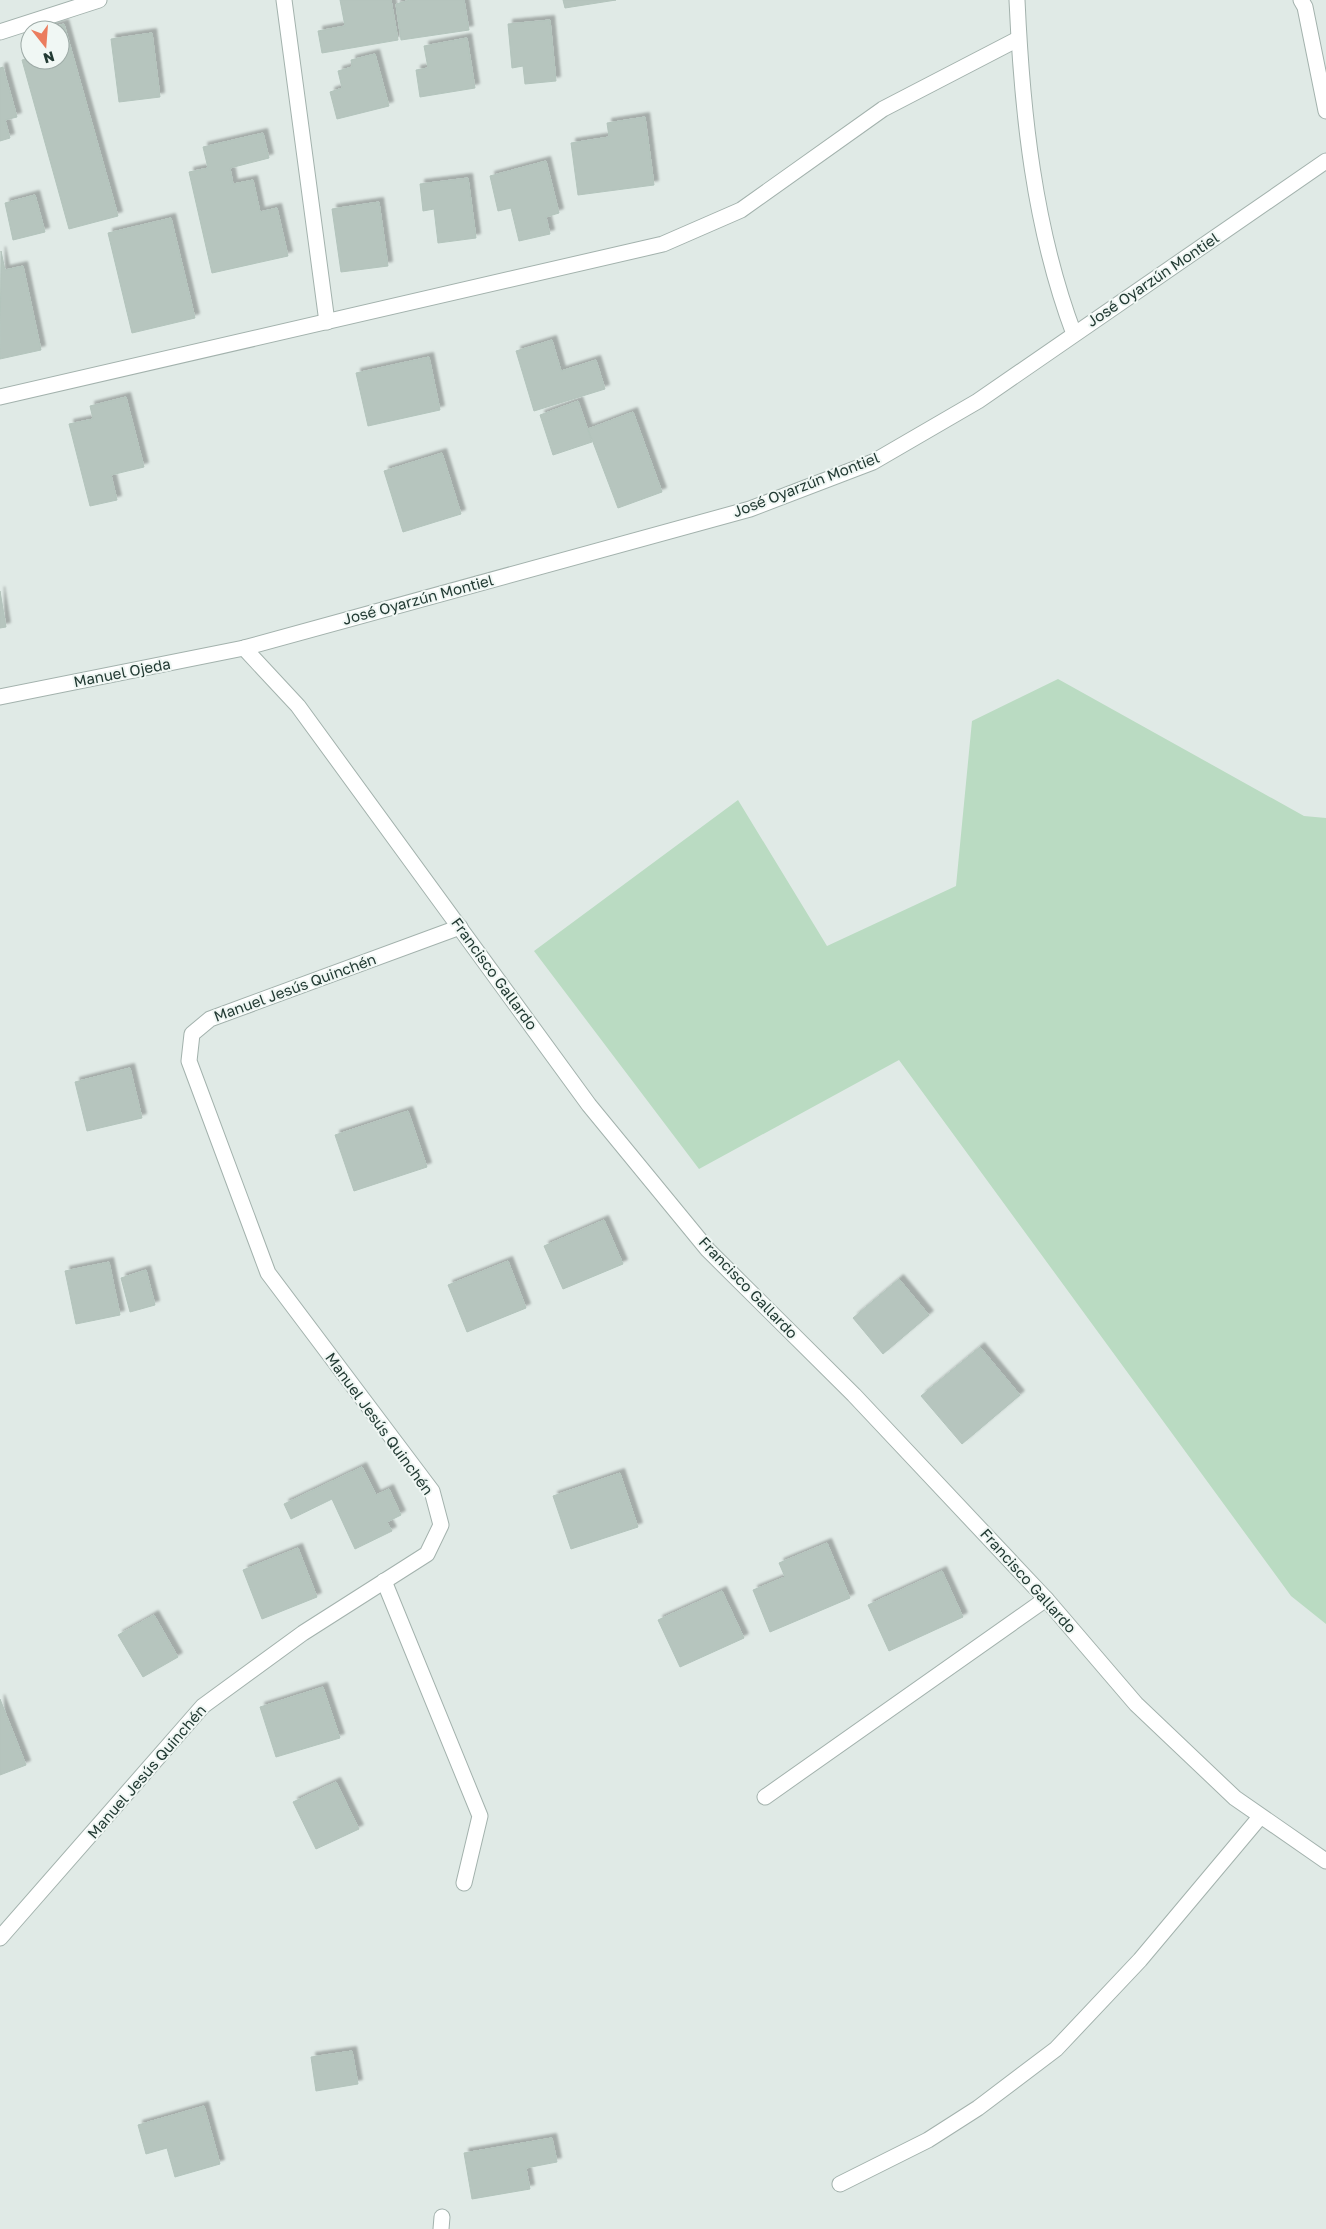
<svg xmlns="http://www.w3.org/2000/svg" width="1326" height="2229" font-family="'Golos Text',sans-serif">
<style>
.green{fill:#badbc2}
.building{fill:#b6c5be;stroke:#b3c4bc;filter:url(#shadow)}
.lines{fill:none;stroke-linecap:round;stroke-linejoin:round}
.minor-casing{stroke:#a3b2ad;stroke-width:17}
.minor{stroke:#fff;stroke-width:15}
.labels{text-anchor:middle;stroke-width:4;stroke-linejoin:round;paint-order:stroke}
.street-label{font-size:15px;fill:#223a33;stroke:#f0f7f4}
</style>
<defs>
<filter id="shadow"><feDropShadow dx="4.5" dy="-4.5" stdDeviation="1" flood-color="#0004"/></filter>
</defs>
<rect width="100%" height="100%" fill="#e0eae6"/>
<path class="green" d="M1058 679 1304 816 1326 818V1624L1291 1596 899 1060 699 1169 534 951 738 800 827 946 956 886 972 721Z"/>
<g class="building">
<path d="M340 0H391L398 40 322 53 318 31 345 26Z"/>
<path d="M410 0H464L469 30 401 40 396 4Z"/>
<path d="M563 0H616L565 8Z"/>
<path d="M550 20 556 81 525 84 523 66 512 68 508 24Z"/>
<path d="M64 24 118 216 69 229 22 60 30 58V60H60V30H43Z"/>
<path d="M152 33 160 97 119 102 111 39Z"/>
<path d="M30 34V52L25 35Z"/>
<path d="M467 38 475 88 420 97 416 70 428 68 424 46Z"/>
<path d="M375 54 389 106 337 119 330 92 342 88 338 71 352 67 351 60Z"/>
<path d="M3 67 17 117 5 120 10 138 0 141V68Z"/>
<path d="M645 117 654 185 578 195 571 143 609 137 607 123Z"/>
<path d="M263 133 269 158 230 168 233 184 253 180 260 212 277 208 288 256 212 273 189 172 208 168 203 147Z"/>
<path d="M546 161 559 213 546 217 550 234 519 241 511 208 498 211 490 176Z"/>
<path d="M468 178 476 238 438 243 434 209 423 211 420 184Z"/>
<path d="M35 195 45 232 13 240 5 203Z"/>
<path d="M379 202 388 266 341 272 332 209Z"/>
<path d="M171 218 195 318 132 333 108 233Z"/>
<path d="M1 251 5 270 23 266 41 350 0 359Z"/>
<path d="M552 340 561 371 596 360 605 389 534 411 516 351Z"/>
<path d="M429 357 440 410 368 426 356 373Z"/>
<path d="M126 397 144 467 111 475 117 500 90 506 69 424 93 419 90 406Z"/>
<path d="M578 401 592 442 553 455 540 415Z"/>
<path d="M633 412 662 492 618 508 588 429Z"/>
<path d="M442 453 461 514 403 532 384 471Z"/>
<path d="M0 591 6 627 0 628Z"/>
<path d="M130 1068 142 1118 87 1131 75 1082Z"/>
<path d="M408 1111 427 1167 354 1191 335 1135Z"/>
<path d="M604 1220 623 1264 563 1289 544 1246Z"/>
<path d="M508 1261 526 1308 467 1332 448 1285Z"/>
<path d="M109 1262 120 1315 76 1324 65 1271Z"/>
<path d="M146 1270 155 1305 130 1312 121 1278Z"/>
<path d="M899 1279 929 1315 883 1354 853 1318Z"/>
<path d="M980 1347 1020 1395 962 1444 921 1396Z"/>
<path d="M362 1467 376 1495 389 1489 401 1515 387 1522 392 1531 355 1549 332 1499 291 1519 284 1504Z"/>
<path d="M620 1473 638 1527 571 1549 553 1496Z"/>
<path d="M827 1543 850 1598 770 1632 753 1590 785 1577 779 1563Z"/>
<path d="M298 1548 317 1597 262 1619 243 1570Z"/>
<path d="M942 1571 963 1617 889 1651 868 1605Z"/>
<path d="M722 1591 744 1638 680 1667 658 1620Z"/>
<path d="M154 1615 178 1657 143 1677 118 1635Z"/>
<path d="M323 1687 340 1738 276 1757 260 1707Z"/>
<path d="M0 1699 26 1765 0 1775Z"/>
<path d="M336 1782 359 1829 316 1849 293 1802Z"/>
<path d="M352 2051 358 2084 316 2091 311 2057Z"/>
<path d="M204 2106 220 2164 175 2177 167 2148 146 2154 138 2125Z"/>
<path d="M552 2138 557 2162 526 2168 530 2189 472 2199 464 2153Z"/>
</g>
<g class="lines">
<g class="minor-casing">
<g id="minor">
<path d="M284 0 327 322"/>
<path d="M1017 0C1022 112 1034 228 1074 334"/>
<path d="M1301 0 1305 7 1326 111"/>
<path d="M0 32 99 0"/>
<path d="M0 397 663 244 741 210 883 109 1018 39"/>
<path d="M244 648 298 706 589 1105 708 1250 854 1395 1046 1599 1136 1704 1235 1798 1326 1861"/>
<path d="M0 697 244 648 750 509 873 462 978 401 1326 161"/>
<path d="M384 1581 480 1816 464 1883"/>
<path d="M765 1797 1046 1599"/>
<path d="M0 1938 203 1706 303 1633 427 1554 441 1525 432 1491 268 1273 189 1061 192 1034 210 1019 460 927"/>
<path d="M840 2184 928 2140 978 2108 1056 2049 1140 1960 1260 1817"/>
<path d="M441 2229 442 2217"/>
</g>
</g>
<use href="#minor" class="minor"/>
</g>
<g class="labels">
<g class="street-label">
<text transform="translate(1153 280) rotate(-34)" y="5">José Oyarzún Montiel</text>
<text transform="translate(806 485) rotate(-21)" y="5">José Oyarzún Montiel</text>
<text transform="translate(418 600) rotate(-15)" y="5">José Oyarzún Montiel</text>
<text transform="translate(122 673) rotate(-11)" y="5">Manuel Ojeda</text>
<text transform="translate(494 974) rotate(54)" y="5">Francisco Gallardo</text>
<text transform="translate(295 988) rotate(-20)" y="5">Manuel Jesús Quinchén</text>
<text transform="translate(748 1288) rotate(46)" y="5">Francisco Gallardo</text>
<text transform="translate(379 1424) rotate(54)" y="5">Manuel Jesús Quinchén</text>
<text transform="translate(1028 1581) rotate(48)" y="5">Francisco Gallardo</text>
<text transform="translate(147 1772) rotate(-49)" y="5">Manuel Jesús Quinchén</text>
</g>
</g>
<g transform="translate(45 45) rotate(163)"><circle r="24" fill="#f0f7f4" stroke="#9eaba7"/>
<path d="M0-4L9 19L0 12L-9 19Z" fill="#eb7c5e"/>
<text y="-8" font-size="14" font-weight="bold" text-anchor="middle" fill="#223a33">N</text>
</g>
</svg>
